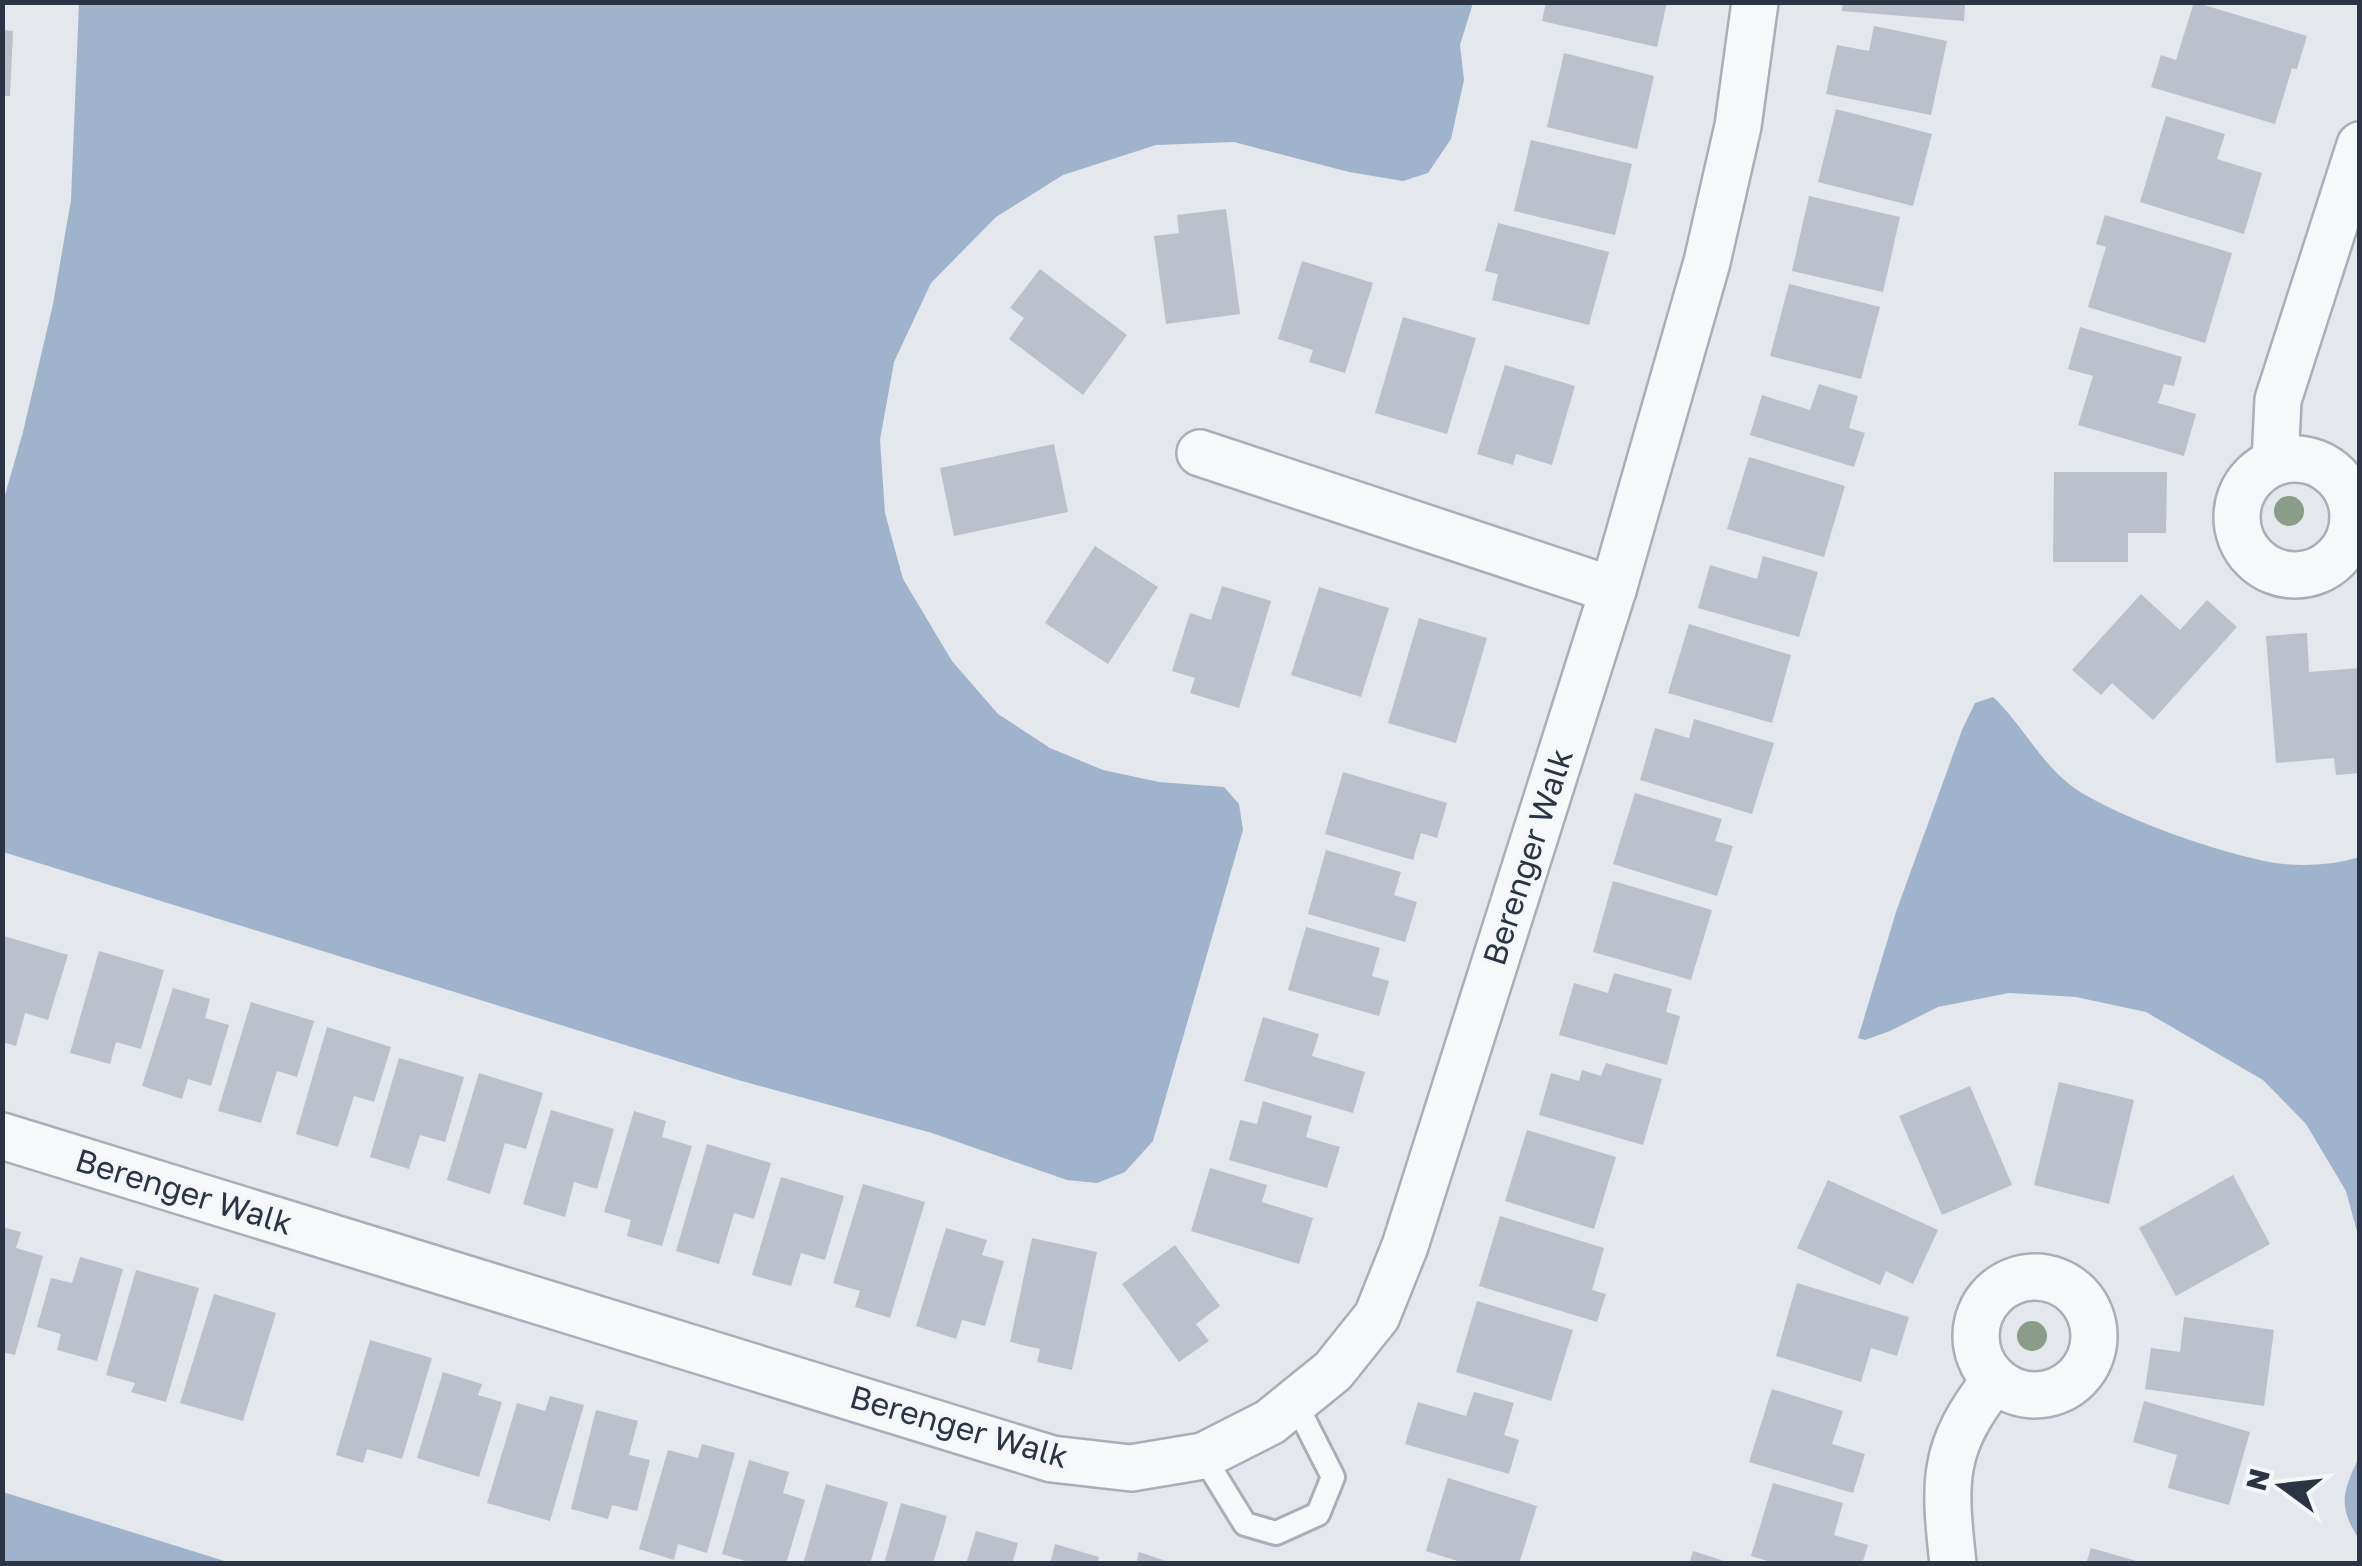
<svg xmlns="http://www.w3.org/2000/svg" width="2362" height="1566" font-family="'Golos Text',sans-serif">
<style>
.water{fill:#9fb4cc}
.building{fill:#bbc0ca}
.lines{fill:none;stroke-linecap:round;stroke-linejoin:round}
.service-casing{stroke:#a9aeb7;stroke-width:28}
.minor-casing{stroke:#a9aeb7;stroke-width:50}
.service{stroke:#f7f8fa;stroke-width:22}
.minor{stroke:#f7f8fa;stroke-width:45}
.tree{fill:#899d89}
.labels{text-anchor:middle;stroke-width:8;stroke-linejoin:round;paint-order:stroke}
.street-label{font-size:32px;fill:#2b3445;stroke:#f4f6f9}
</style>
<rect width="100%" height="100%" fill="#e4e7ec"/>
<g class="water">
<path d="M79 3H1473L1460 45 1464 80 1451 139 1428 173 1403 181 1349 172 1234 142 1156 145 1063 175 996 217 931 283 894 362 880 440 885 513 903 579 952 661 998 714 1050 748 1103 770 1159 782 1224 787 1239 804 1243 830 1153 1141 1125 1172 1097 1183 1067 1180 932 1133 738 1080 3 852V502L23 432 53 304 71 200Z"/>
<path d="M1993 697C2021 723 2038 759 2069 784 2109 815 2224 855 2276 863 2300 867 2336 865 2359 857V1239L2346 1191 2306 1124 2263 1080 2146 1012 2076 997 2009 993 1938 1007 1890 1031 1865 1040 1858 1038 1896 912 1962 730 1975 703Z"/>
<path d="M2359 1457V1539C2337 1505 2343 1492 2359 1457Z"/>
<path d="M3 1492 231 1563 3 1562Z"/>
</g>
<g class="building">
<path d="M1546 2H1667L1657 47 1542 21Z"/>
<path d="M1843 2H1965L1964 21 1842 11Z"/>
<path d="M2194 2 2307 36 2297 69 2292 68 2275 124 2151 87 2161 55 2176 60Z"/>
<path d="M1874 26 1947 41 1931 115 1826 94 1837 45 1869 51Z"/>
<path d="M2 30 13 31 10 96H2Z"/>
<path d="M1564 53 1654 76 1637 149 1547 127Z"/>
<path d="M1836 109 1932 134 1913 206 1818 182Z"/>
<path d="M2166 116 2225 134 2217 159 2262 173 2244 234 2140 202Z"/>
<path d="M1531 140 1632 164 1615 235 1514 211Z"/>
<path d="M1809 196 1900 217 1883 292 1792 271Z"/>
<path d="M1226 209 1240 314 1166 324 1154 236 1179 233 1177 215Z"/>
<path d="M2105 215 2232 253 2205 343 2088 307 2106 247 2096 244Z"/>
<path d="M1498 223 1609 252 1589 325 1492 300 1498 274 1485 271Z"/>
<path d="M1302 261 1373 283 1345 373 1309 362 1313 350 1278 339Z"/>
<path d="M1040 269 1127 335 1083 395 1009 339 1024 318 1010 308Z"/>
<path d="M1789 284 1880 307 1861 379 1770 356Z"/>
<path d="M1403 317 1476 338 1447 434 1375 413Z"/>
<path d="M2080 327 2182 357 2174 386 2164 384 2158 403 2196 414 2184 456 2078 425 2093 376 2068 369Z"/>
<path d="M1505 365 1575 386 1552 465 1516 454 1513 465 1477 454Z"/>
<path d="M1819 384 1858 396 1849 428 1865 433 1854 467 1750 435 1762 395 1810 410Z"/>
<path d="M1054 444 1068 512 954 536 940 468Z"/>
<path d="M1749 457 1845 486 1824 557 1727 529Z"/>
<path d="M2054 472H2167L2166 533H2128V562H2053Z"/>
<path d="M1095 546 1158 587 1108 664 1045 623Z"/>
<path d="M1763 556 1818 572 1799 637 1698 608 1710 565 1757 579Z"/>
<path d="M1222 586 1271 601 1239 708 1190 693 1195 678 1172 671 1190 613 1211 620Z"/>
<path d="M1319 587 1389 608 1361 697 1291 675Z"/>
<path d="M2141 594 2180 630 2207 600 2237 627 2153 720 2112 683 2101 695 2072 670Z"/>
<path d="M1419 618 1487 638 1456 743 1388 723Z"/>
<path d="M1689 624 1791 655 1772 723 1668 693Z"/>
<path d="M2307 633 2309 672 2360 668V773L2336 775 2334 758 2276 763 2266 636Z"/>
<path d="M1694 719 1774 743 1752 814 1640 780 1655 728 1689 738Z"/>
<path d="M1343 772 1447 803 1437 838 1421 833 1413 860 1325 834Z"/>
<path d="M1635 793 1722 819 1715 841 1733 846 1717 896 1613 864Z"/>
<path d="M1326 850 1401 872 1394 895 1417 902 1405 942 1308 914Z"/>
<path d="M1613 881 1712 910 1691 980 1593 952Z"/>
<path d="M1306 927 1380 948 1372 976 1389 981 1379 1016 1288 990Z"/>
<path d="M4 936 68 955 48 1020 25 1013 16 1046 2 1042Z"/>
<path d="M99 951 164 970 141 1049 116 1042 110 1064 70 1053Z"/>
<path d="M1614 973 1672 989 1666 1012 1680 1016 1667 1065 1559 1035 1574 983 1608 993Z"/>
<path d="M173 988 210 999 205 1018 229 1025 211 1086 188 1079 182 1099 142 1086Z"/>
<path d="M251 1002 314 1021 297 1077 277 1071 261 1123 218 1111Z"/>
<path d="M1263 1017 1319 1034 1312 1056 1365 1072 1353 1113 1244 1081Z"/>
<path d="M327 1027 391 1047 374 1102 354 1096 338 1147 296 1134Z"/>
<path d="M399 1058 464 1077 445 1142 420 1135 409 1169 370 1157Z"/>
<path d="M1606 1063 1662 1079 1643 1145 1539 1115 1551 1073 1579 1081 1582 1070 1601 1076Z"/>
<path d="M479 1073 543 1093 526 1149 505 1143 490 1194 447 1180Z"/>
<path d="M2059 1082 2134 1100 2109 1204 2034 1185Z"/>
<path d="M1970 1086 2012 1185 1942 1215 1899 1116Z"/>
<path d="M1263 1101 1312 1116 1306 1137 1340 1147 1327 1188 1229 1160 1240 1120 1257 1124Z"/>
<path d="M551 1110 614 1129 597 1189 574 1182 565 1217 523 1204Z"/>
<path d="M634 1111 666 1121 662 1137 692 1146 662 1246 627 1236 631 1220 604 1212Z"/>
<path d="M1527 1130 1616 1157 1594 1229 1505 1201Z"/>
<path d="M707 1144 771 1163 754 1219 734 1213 719 1264 676 1251Z"/>
<path d="M1210 1168 1267 1185 1262 1202 1313 1218 1299 1264 1191 1231Z"/>
<path d="M2233 1175 2270 1244 2176 1296 2139 1228Z"/>
<path d="M781 1177 844 1196 825 1260 801 1253 791 1286 752 1275Z"/>
<path d="M1828 1180 1938 1230 1913 1284 1886 1271 1880 1285 1797 1248Z"/>
<path d="M863 1184 925 1202 890 1318 855 1307 860 1291 833 1283Z"/>
<path d="M1500 1216 1604 1248 1592 1290 1606 1294 1597 1322 1479 1286Z"/>
<path d="M2 1227 21 1232 16 1248 43 1256 15 1355 2 1352Z"/>
<path d="M946 1228 987 1240 982 1255 1004 1261 985 1326 962 1320 956 1339 916 1326Z"/>
<path d="M1032 1238 1097 1252 1072 1370 1037 1362 1040 1349 1010 1342Z"/>
<path d="M1175 1245 1220 1306 1196 1324 1209 1341 1179 1362 1122 1284Z"/>
<path d="M80 1257 123 1269 97 1361 57 1350 61 1334 37 1327 51 1278 72 1283Z"/>
<path d="M136 1270 199 1288 166 1402 131 1392 135 1383 106 1375Z"/>
<path d="M1797 1283 1909 1317 1897 1356 1871 1348 1861 1382 1776 1356Z"/>
<path d="M214 1294 276 1313 243 1421 180 1403Z"/>
<path d="M1477 1301 1573 1330 1551 1401 1456 1372Z"/>
<path d="M2184 1317 2274 1330 2264 1406 2145 1389 2151 1348 2180 1352Z"/>
<path d="M370 1340 432 1358 402 1459 367 1449 363 1463 336 1455Z"/>
<path d="M443 1372 482 1384 478 1395 502 1402 479 1477 417 1458Z"/>
<path d="M1772 1389 1843 1411 1832 1444 1865 1454 1853 1493 1749 1462Z"/>
<path d="M1474 1392 1514 1403 1504 1435 1519 1440 1509 1474 1405 1444 1418 1402 1466 1416Z"/>
<path d="M550 1396 584 1405 550 1521 487 1503 517 1403 545 1411Z"/>
<path d="M2144 1401 2250 1432 2229 1505 2168 1488 2177 1455 2133 1442Z"/>
<path d="M596 1410 638 1421 629 1455 650 1460 637 1511 612 1505 608 1519 571 1509Z"/>
<path d="M702 1444 735 1453 707 1553 678 1544 674 1560 639 1549 668 1450 698 1458Z"/>
<path d="M749 1460 789 1472 783 1493 805 1500 786 1564H755L722 1554Z"/>
<path d="M1448 1478 1537 1506 1519 1564H1467L1426 1551Z"/>
<path d="M1773 1483 1843 1503 1834 1535 1868 1545 1862 1564H1777L1751 1556Z"/>
<path d="M826 1484 888 1502 870 1564H803Z"/>
<path d="M901 1503 947 1516 933 1564H884Z"/>
<path d="M976 1531 1018 1543 1012 1564H966Z"/>
<path d="M1055 1544 1099 1557 1097 1564H1050Z"/>
<path d="M2091 1548 2140 1562V1564H2086Z"/>
<path d="M1693 1551 1731 1563V1564H1689Z"/>
<path d="M1139 1552 1172 1563V1564H1136Z"/>
</g>
<g class="lines">
<g class="service-casing">
<path id="service" d="M1203 1456 1245 1524 1276 1533 1318 1514 1333 1477 1295 1402"/>
</g>
<g class="minor-casing">
<g id="minor">
<path d="M1200 453 1613 590"/>
<circle cx="2295" cy="517" r="58"/>
<path d="M2275 462 2278 400 2360 145"/>
<path d="M2 1136 1052 1459 1131 1468 1203 1456 1270 1422 1333 1371 1377 1316 1405 1246 1613 590 1707 262 1738 126 1755 2"/>
<circle cx="2035" cy="1336" r="59"/>
<path d="M1953 1564C1944 1481 1941 1448 1995 1380"/>
</g>
</g>
<use href="#service" class="service"/>
<use href="#minor" class="minor"/>
</g>
<g class="tree">
<circle cx="2289" cy="511" r="15"/>
<circle cx="2032" cy="1336" r="15"/>
</g>
<g class="labels">
<g class="street-label">
<text transform="translate(1528 857) rotate(-72)" y="11">Berenger Walk</text>
<text transform="translate(184 1192) rotate(17)" y="11">Berenger Walk</text>
<text transform="translate(959 1427) rotate(16)" y="11">Berenger Walk</text>
</g>
</g>
<rect width="2362" height="1566" fill="none" stroke="#2b3445" stroke-width="10"/>
<g transform="translate(2282 1486) rotate(285)" stroke="#f4f6f9" stroke-width="8" paint-order="stroke">
<path d="M0-8L18 38L0 25L-18 38Z" fill="#2b3445"/>
<text y="-15" font-size="28" font-weight="bold" text-anchor="middle" fill="#2b3445">N</text>
</g>
</svg>
